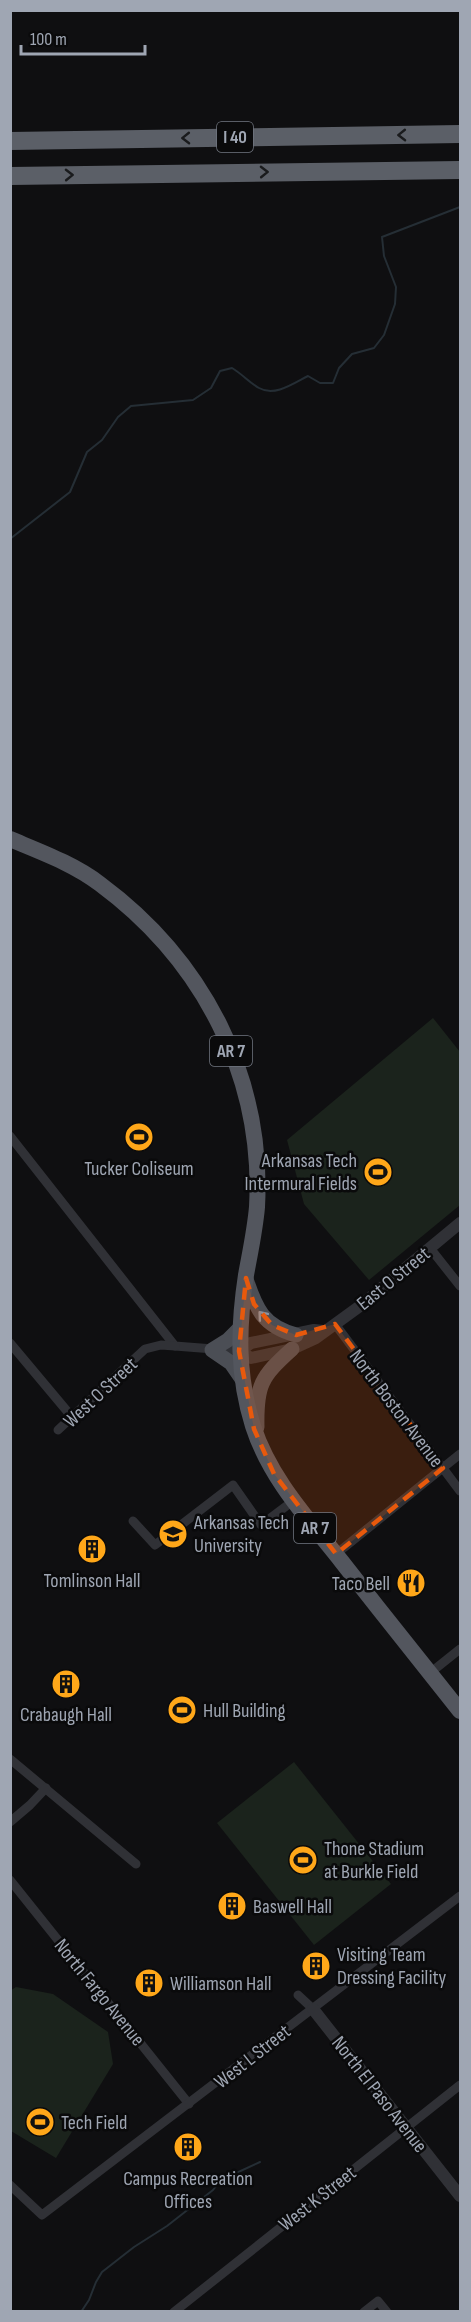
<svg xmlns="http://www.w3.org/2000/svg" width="471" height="2322" font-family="'Sofia Sans Condensed',sans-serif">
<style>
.green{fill:#1b231c}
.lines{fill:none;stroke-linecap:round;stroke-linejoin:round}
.stream{stroke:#252e35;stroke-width:2}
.minor{stroke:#303136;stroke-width:9}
.tertiary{stroke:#303136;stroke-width:12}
.primary{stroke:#4b4e55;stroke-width:15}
.trunk{stroke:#53565e;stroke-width:16}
.motorway{stroke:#5b5f67;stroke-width:18}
.oneway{stroke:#1a1b1d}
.oneway2{stroke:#8e94a0}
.marked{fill:#e8590c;fill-opacity:0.2;stroke:#e8590c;stroke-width:4.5;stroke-dasharray:12 8;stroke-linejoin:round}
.labels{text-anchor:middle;stroke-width:5;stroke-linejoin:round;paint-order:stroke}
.shield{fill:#0a0a0b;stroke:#727781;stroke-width:1.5}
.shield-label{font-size:18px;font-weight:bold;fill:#9fa6b3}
.poi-label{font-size:20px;fill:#9fa6b3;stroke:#0a0a0b;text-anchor:start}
.street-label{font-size:20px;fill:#9fa6b3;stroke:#0a0a0b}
</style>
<rect width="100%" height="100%" fill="#0f0f11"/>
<g class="green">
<path d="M433 1018 460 1052V1205L369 1280 304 1204 287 1140Z"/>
<path d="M294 1762 391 1884 314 1945 217 1823Z"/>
<path d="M16 1987 53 1994 108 2032 113 2064 56 2158 11 2131 10 1991Z"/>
</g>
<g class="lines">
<g class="stream">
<path d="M10 539 70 492 87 452 102 440 118 417 131 406 193 400 211 388 220 371 232 368C242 374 250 383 259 388 275 397 294 383 308 376L320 383H333L339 368 352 354 374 348 384 335 395 304 396 287 384 256 382 237 460 207"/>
<path d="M81 2312 89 2300 96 2282 102 2272 134 2247 167 2226 213 2190 221 2180 260 2162"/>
</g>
<g class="minor">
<path d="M10 1136 175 1346 239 1351"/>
<path d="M430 1248 460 1286"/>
<path d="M335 1324 460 1491"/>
<path d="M10 1343 72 1417"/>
<path d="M58 1430 145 1349 161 1345 175 1346"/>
<path d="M133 1521 155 1545 233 1485 261 1525 293 1501"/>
<path d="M336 1554 460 1454"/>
<path d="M430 1673 460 1649"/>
<path d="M10 1759 136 1864"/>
<path d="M10 1822 30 1805 46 1788"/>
<path d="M10 1880 189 2104"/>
<path d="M298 1995 313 2009"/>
<path d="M10 2185 42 2215 460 1896"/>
<path d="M174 2312 460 2085"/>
<path d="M364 2312 378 2301 387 2312"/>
</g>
<g class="tertiary">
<path d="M323 1331 314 1330 251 1343 239 1351 251 1358 292 1349 316 1338 360 1306 460 1223"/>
<path d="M313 2009 460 2196"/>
</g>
<g class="primary">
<path d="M246 1279C256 1309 263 1326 296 1335"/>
<path d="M240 1328 228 1340 212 1350 231 1363 242 1379"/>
<path d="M257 1427C256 1385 261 1377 292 1349"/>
</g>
<path class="trunk" d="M10 839C41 852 74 864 100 884 204 961 264 1078 257 1207 255 1230 250 1253 246 1275 238 1328 237 1375 253 1426 270 1479 309 1520 342 1562 381 1612 421 1662 460 1711"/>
<g class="motorway">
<path d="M10 141 460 134"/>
<path d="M10 176 460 170"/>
</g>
</g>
<defs><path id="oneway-chevron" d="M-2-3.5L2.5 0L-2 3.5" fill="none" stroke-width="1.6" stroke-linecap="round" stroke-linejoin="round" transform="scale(1.5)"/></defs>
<g class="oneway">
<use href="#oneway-chevron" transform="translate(402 135) rotate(179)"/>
<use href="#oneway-chevron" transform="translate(186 138) rotate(179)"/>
<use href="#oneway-chevron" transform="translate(264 172) rotate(-1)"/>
<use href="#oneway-chevron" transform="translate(69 175) rotate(-1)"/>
</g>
<use class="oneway2" href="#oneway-chevron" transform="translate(262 1315) rotate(-130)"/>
<path class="marked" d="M246 1278 254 1304 272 1325 296 1335 335 1324 443 1468 336 1554 274 1474 254 1429 239 1351Z"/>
<defs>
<g id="stadium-disc" transform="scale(1.5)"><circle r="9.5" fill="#ffa719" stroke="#0a0a0b"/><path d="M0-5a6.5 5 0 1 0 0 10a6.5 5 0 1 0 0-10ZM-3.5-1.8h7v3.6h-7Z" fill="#111"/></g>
<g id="university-disc" transform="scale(1.5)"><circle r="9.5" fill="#ffa719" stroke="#0a0a0b"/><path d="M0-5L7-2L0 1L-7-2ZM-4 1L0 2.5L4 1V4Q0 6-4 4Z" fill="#111"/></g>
<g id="building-disc" transform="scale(1.5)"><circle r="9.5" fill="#ffa719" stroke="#0a0a0b"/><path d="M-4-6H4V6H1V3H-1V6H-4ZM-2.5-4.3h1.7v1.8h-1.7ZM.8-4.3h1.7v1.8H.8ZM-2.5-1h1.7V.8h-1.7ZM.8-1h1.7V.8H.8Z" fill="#111"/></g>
<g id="restaurant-disc" transform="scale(1.5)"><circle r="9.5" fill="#ffa719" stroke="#0a0a0b"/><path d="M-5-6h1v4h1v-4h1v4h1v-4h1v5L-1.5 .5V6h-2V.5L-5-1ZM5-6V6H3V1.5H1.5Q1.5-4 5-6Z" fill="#111"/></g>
</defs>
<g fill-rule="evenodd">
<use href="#stadium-disc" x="139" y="1137"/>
<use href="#stadium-disc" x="378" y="1172"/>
<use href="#university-disc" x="173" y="1534"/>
<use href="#building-disc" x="92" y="1549"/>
<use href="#restaurant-disc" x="411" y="1583"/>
<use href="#building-disc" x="66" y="1684"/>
<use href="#stadium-disc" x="182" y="1710"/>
<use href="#stadium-disc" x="303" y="1860"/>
<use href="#building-disc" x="232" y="1906"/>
<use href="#building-disc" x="316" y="1966"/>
<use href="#building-disc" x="149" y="1983"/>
<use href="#stadium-disc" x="40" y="2122"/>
<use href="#building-disc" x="188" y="2147"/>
</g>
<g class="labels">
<g class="shield">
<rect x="217" y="122" width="36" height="30" rx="4.5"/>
<rect x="210" y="1036" width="42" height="30" rx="4.5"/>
<rect x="294" y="1513" width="42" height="30" rx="4.5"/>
</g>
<g class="shield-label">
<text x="235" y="143">I 40</text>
<text x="231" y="1057">AR 7</text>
<text x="315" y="1534">AR 7</text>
</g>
<g class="poi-label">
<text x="357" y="1167" text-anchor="end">Arkansas Tech<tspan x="357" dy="23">Intermural Fields</tspan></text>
<text x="139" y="1175" text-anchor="middle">Tucker Coliseum</text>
<text x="194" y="1529">Arkansas Tech<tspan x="194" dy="23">University</tspan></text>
<text x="92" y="1587" text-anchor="middle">Tomlinson Hall</text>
<text x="390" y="1590" text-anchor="end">Taco Bell</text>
<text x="203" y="1717">Hull Building</text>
<text x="66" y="1721" text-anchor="middle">Crabaugh Hall</text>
<text x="324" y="1855">Thone Stadium<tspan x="324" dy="23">at Burkle Field</tspan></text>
<text x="253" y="1913">Baswell Hall</text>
<text x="337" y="1961">Visiting Team<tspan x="337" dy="23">Dressing Facility</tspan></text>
<text x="170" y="1990">Williamson Hall</text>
<text x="61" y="2129">Tech Field</text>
<text x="188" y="2185" text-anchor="middle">Campus Recreation<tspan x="188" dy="23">Offices</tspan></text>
</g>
<g class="street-label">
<text transform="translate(393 1278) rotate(-39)" y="7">East O Street</text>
<text transform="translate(100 1392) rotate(-43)" y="7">West O Street</text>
<text transform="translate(397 1408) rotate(53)" y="7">North Boston Avenue</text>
<text transform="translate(100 1992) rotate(51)" y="7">North Fargo Avenue</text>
<text transform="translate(252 2056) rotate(-38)" y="7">West L Street</text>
<text transform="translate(380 2094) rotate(52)" y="7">North El Paso Avenue</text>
<text transform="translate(317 2198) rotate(-38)" y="7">West K Street</text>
</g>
</g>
<rect width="471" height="2322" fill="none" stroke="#9fa6b3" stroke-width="24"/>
<path d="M21 45v9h124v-9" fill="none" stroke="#9fa6b3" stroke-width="3"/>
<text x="30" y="45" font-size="18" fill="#9fa6b3" stroke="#0a0a0b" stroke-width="4.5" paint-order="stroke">100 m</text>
</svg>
